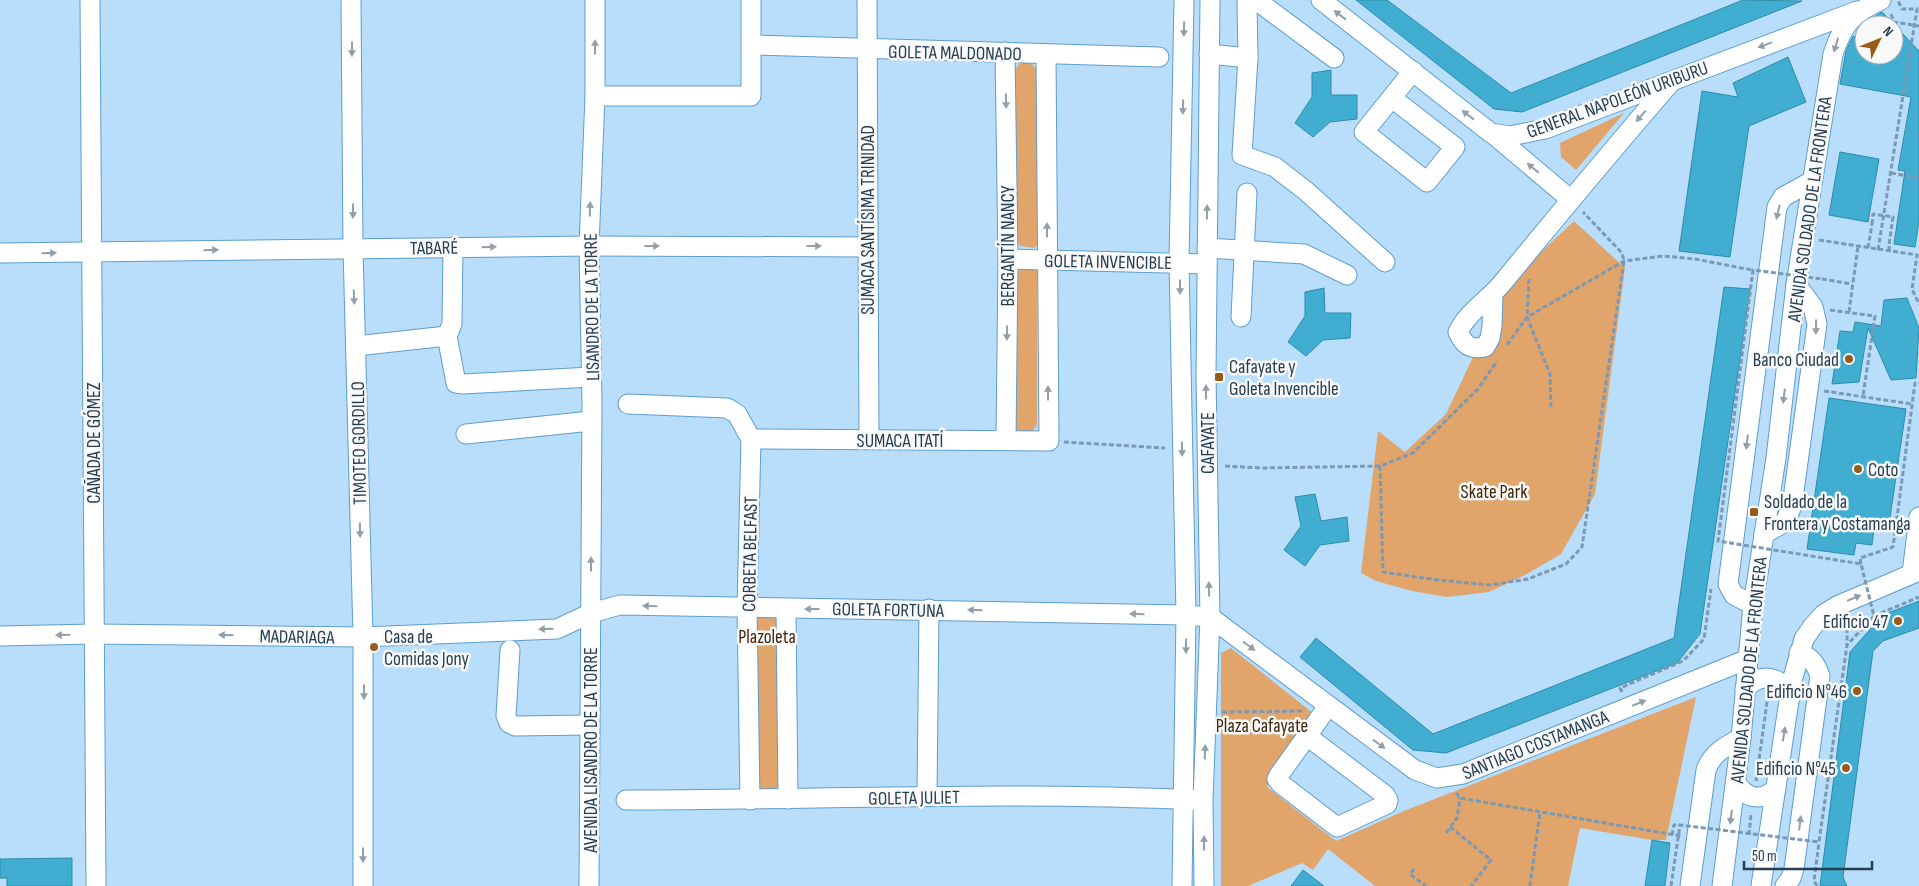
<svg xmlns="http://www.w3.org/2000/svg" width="1919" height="886" font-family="'Sofia Sans Condensed',sans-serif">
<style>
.green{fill:#e1a46b}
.building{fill:#41aed1;stroke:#2c8caa}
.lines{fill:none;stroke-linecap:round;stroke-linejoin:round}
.minor-casing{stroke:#5e9dcd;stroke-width:21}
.path{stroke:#7999b4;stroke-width:3;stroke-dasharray:5 2.5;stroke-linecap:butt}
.minor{stroke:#fff;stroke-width:19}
.path-bridge{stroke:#7999b4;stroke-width:3;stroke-dasharray:5 2.5;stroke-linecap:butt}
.oneway{fill:#929ea9}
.poi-dot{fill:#975c1c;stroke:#f9f9f9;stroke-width:2}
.labels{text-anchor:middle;stroke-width:5;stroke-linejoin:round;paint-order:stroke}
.street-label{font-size:19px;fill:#243e53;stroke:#f9f9f9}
.poi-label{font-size:19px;fill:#243e53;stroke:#f9f9f9;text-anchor:end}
.park-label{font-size:19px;fill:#40260a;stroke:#f9f9f9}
</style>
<rect width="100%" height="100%" fill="#b8defc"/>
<g class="green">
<path d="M1025 62 1032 64 1038 71 1040 243 1034 248 1020 246 1016 238 1014 71 1019 64Z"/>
<path d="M1624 113 1576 170 1561 157 1560 143Z"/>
<path d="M1574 221 1625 268 1595 494 1561 554 1525 575 1489 592 1447 597 1412 591 1376 581 1361 573 1378 431 1405 452 1446 414 1502 296 1537 256Z"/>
<path d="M1021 266H1033L1037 271V425L1029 436 1015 433 1012 427 1018 273Z"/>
<path d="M747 608 786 609 788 799 750 800Z"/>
<path d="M1231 648 1319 718 1267 787 1336 841 1404 811 1696 697 1666 840H1652L1580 828 1568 886H1375L1328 849 1313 870 1302 863 1248 886H1221V653Z"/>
</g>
<g class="building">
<path d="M1356 0H1387L1511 93 1743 0 1802 1 1522 112 1494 109Z"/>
<path d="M1882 12 1919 51V221L1915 247 1894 244 1905 171 1898 170 1911 97 1840 84 1846 51 1853 36 1864 39V55H1894V25H1861Z"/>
<path d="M1788 57 1806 102 1749 126 1730 257 1679 251 1702 91 1738 97 1733 83Z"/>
<path d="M1331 70V95H1357V119L1330 122 1313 137 1295 123 1312 97V73Z"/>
<path d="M1840 152 1879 159 1868 222 1829 215Z"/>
<path d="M1724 287 1750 289 1700 634 1677 663 1446 753 1413 750 1300 657 1316 638 1433 734 1674 638Z"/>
<path d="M1324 288 1325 313H1351L1350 338 1323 340 1306 356 1288 342 1305 316V292Z"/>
<path d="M1907 298 1919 328 1916 378 1891 380 1868 328 1859 382 1832 384 1840 331 1853 332 1855 322 1881 326 1884 300Z"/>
<path d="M1829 398 1906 409 1888 531 1874 529 1872 545 1856 543 1854 555 1807 549Z"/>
<path d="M1315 494 1321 521 1347 517 1349 541 1320 545 1305 566 1284 550 1301 526 1295 497Z"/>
<path d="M1919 601V628L1883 641 1873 651 1843 877 1847 886H1820L1850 652 1883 615Z"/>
<path d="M1652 840 1670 843 1665 886H1645Z"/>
<path d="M72 858V886H7V878H0V859Z"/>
<path d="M1303 870 1324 886H1291Z"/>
</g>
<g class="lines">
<g class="minor-casing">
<g id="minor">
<path d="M90 0 96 886"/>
<path d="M351 0 353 248 363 637V886"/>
<path d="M867 0 869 439"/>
<path d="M1256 0 1334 58"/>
<path d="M1321 0 1491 133 1510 136 1545 129 1857 11"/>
<path d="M752 45 1159 57"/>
<path d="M1005 52 1008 259 1006 440"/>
<path d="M1209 54 1248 58 1242 155 1275 167 1306 191 1385 262"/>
<path d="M1248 58 1247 3 1250 0"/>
<path d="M595 96H751V0"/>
<path d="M1392 98 1455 147 1427 182 1364 132 1413 71"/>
<path d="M1493 134 1570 199"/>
<path d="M453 247 452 324 447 336 456 383 463 384 591 377"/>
<path d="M1207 248 1304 254 1347 275"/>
<path d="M0 253 589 246 867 247"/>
<path d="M1008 259 1207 264"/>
<path d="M1493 295 1492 326 1490 338 1485 347C1470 350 1464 345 1458 332 1468 311 1490 299 1504 281 1559 214 1614 148 1671 82"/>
<path d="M1241 317 1247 193"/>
<path d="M356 346 447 336"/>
<path d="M628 404 727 408 737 414 751 439 747 608 750 800"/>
<path d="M466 434 591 421"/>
<path d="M751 439 1049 441 1046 54"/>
<path d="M1764 534 1785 522 1792 506 1817 324 1813 307 1796 284"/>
<path d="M1912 573 1919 517"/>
<path d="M1753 605 1734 595 1728 584 1777 207 1783 197 1812 181"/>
<path d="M786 609 788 799"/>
<path d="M0 636 94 634 363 637 557 629 591 613 620 605 1186 615 1210 617 1415 770 1437 778 1463 774 1748 659"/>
<path d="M510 650 506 716 509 723 515 726 589 725"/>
<path d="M1745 689C1761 671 1782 676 1790 698"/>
<path d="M1307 736 1385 795 1388 800 1387 804 1337 827 1281 784 1277 779 1279 775Z"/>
<path d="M1307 736 1328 706"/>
<path d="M1736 782C1745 799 1761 802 1776 789"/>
<path d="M927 796 929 609"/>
<path d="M626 800C816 800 1006 791 1197 800"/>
<path d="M589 886 592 403 589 246 595 96V0"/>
<path d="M1182 886 1186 615 1179 262 1184 0"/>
<path d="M1204 886 1203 800 1210 617 1206 375 1210 0"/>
<path d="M1690 886 1706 770C1712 753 1726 746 1741 738"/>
<path d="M1722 886 1741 738 1753 605 1776 458 1796 284 1833 54C1843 24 1852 13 1881 0"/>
<path d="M1761 886 1792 681 1804 639 1813 626 1824 614 1837 606 1919 571"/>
<path d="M1785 886 1791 878 1794 869 1820 676C1816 664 1811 657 1799 653"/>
</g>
</g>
<g class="path">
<path d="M1891 14 1894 22 1919 26"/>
<path d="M1891 173 1919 178"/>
<path d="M1819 240 1917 255 1912 289 1919 304"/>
<path d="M1868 248 1872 224"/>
<path d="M1878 250 1917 9H1902L1898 1"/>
<path d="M1889 251V245"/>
<path d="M1529 279 1527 317 1550 374 1551 409"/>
<path d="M1822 279 1852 284"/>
<path d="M1830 310 1875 316 1863 396"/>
<path d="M1849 312 1858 246"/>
<path d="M1507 345 1527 317 1624 261 1663 256 1695 259 1752 270"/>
<path d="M1824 391 1912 404"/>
<path d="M1064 442 1165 448"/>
<path d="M1225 466 1262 468 1380 466 1413 453 1478 389 1497 361"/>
<path d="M1380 466 1383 572 1438 580 1490 585 1528 579 1566 564 1582 547 1624 261 1622 253 1583 212"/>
<path d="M1861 564 1860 558 1893 547 1915 383H1919"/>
<path d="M1874 616 1919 597"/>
<path d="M1845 621 1847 626V645"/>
<path d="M1622 692 1620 688 1683 661 1704 639 1711 589"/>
<path d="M1222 712 1303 711"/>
<path d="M1756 781 1768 695"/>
<path d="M1456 793 1460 798 1681 836"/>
<path d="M1450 827 1491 860 1471 886"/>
<path d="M1446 833 1457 818 1460 798"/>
<path d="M1672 835 1674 825H1680"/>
<path d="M1749 835 1751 814"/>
<path d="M1414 869 1410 874 1426 886"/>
<path d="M1530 886 1540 812"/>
<path d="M1817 886 1814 881 1819 842"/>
</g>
<use href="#minor" class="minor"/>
<g class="path-bridge">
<path d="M1872 224 1873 214 1893 217 1889 245"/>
<path d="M1671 886 1680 825 1819 842 1847 645 1874 616 1861 564 1718 541 1753 270 1822 279"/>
</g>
</g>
<defs><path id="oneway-solid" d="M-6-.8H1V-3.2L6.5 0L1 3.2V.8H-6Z" transform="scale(1.25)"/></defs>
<g class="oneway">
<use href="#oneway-solid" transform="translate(1340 15) rotate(-142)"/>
<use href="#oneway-solid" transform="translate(1184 29) rotate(91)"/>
<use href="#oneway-solid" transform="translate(1765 45) rotate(160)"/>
<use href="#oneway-solid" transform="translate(1836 45) rotate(107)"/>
<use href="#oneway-solid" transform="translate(595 47) rotate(-90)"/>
<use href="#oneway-solid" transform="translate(352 49) rotate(90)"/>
<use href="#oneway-solid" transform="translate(1006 101) rotate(89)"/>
<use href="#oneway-solid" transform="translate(1183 107) rotate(91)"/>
<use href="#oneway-solid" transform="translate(1468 115) rotate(-142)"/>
<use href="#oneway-solid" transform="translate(1641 116) rotate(131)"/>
<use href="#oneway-solid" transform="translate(1533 168) rotate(-140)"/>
<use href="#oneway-solid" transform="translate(590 209) rotate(-88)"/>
<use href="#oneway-solid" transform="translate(353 211) rotate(90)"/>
<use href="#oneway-solid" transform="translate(1207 212) rotate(-89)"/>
<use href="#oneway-solid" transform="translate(1778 212) rotate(103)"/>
<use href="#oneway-solid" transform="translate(1047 230) rotate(-90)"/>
<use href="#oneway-solid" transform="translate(652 246)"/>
<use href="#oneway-solid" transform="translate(814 246)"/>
<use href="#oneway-solid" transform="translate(489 247) rotate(-1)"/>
<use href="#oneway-solid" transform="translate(211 250) rotate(-1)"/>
<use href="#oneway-solid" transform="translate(49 253) rotate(-1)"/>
<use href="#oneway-solid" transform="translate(1180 287) rotate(89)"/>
<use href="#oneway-solid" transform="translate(354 297) rotate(88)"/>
<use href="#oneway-solid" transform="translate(1816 327) rotate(91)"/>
<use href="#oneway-solid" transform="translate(1007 333) rotate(91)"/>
<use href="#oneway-solid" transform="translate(1206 392) rotate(-90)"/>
<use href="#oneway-solid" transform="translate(1048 393) rotate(-90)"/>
<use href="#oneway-solid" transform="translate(1784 396) rotate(97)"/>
<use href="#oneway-solid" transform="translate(1747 442) rotate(97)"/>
<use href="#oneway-solid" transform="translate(1182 449) rotate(89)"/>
<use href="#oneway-solid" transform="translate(360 530) rotate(89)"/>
<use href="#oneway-solid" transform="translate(591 564) rotate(-90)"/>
<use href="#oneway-solid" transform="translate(1209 589) rotate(-91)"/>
<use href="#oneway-solid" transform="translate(1854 598) rotate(-23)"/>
<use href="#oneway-solid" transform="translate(650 606) rotate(-179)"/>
<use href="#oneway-solid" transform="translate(812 609) rotate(-180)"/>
<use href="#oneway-solid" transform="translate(975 610) rotate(-179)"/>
<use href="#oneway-solid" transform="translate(1137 614) rotate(-179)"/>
<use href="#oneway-solid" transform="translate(546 629) rotate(178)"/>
<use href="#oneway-solid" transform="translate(63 635) rotate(178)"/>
<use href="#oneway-solid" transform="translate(226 635) rotate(-179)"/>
<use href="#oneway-solid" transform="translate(1186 646) rotate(90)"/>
<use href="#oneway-solid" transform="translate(1249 646) rotate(37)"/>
<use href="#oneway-solid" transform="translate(364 692) rotate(90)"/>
<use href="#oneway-solid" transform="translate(1639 703) rotate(-22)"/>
<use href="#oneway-solid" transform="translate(1784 734) rotate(-81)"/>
<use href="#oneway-solid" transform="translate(1379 744) rotate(36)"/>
<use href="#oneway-solid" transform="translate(1205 752) rotate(-88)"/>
<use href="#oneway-solid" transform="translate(1731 817) rotate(97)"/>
<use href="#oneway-solid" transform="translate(1800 823) rotate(-83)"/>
<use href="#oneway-solid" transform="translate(1204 843) rotate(-89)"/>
<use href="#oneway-solid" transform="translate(363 855) rotate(90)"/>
</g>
<g class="poi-dot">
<circle cx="1849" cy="359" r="5"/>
<rect x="1214" y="372" width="10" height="10" rx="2.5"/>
<circle cx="1858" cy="469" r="5"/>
<rect x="1749" y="507" width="10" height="10" rx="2.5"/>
<circle cx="1898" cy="621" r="5"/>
<circle cx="374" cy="647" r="5"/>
<circle cx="1857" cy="691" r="5"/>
<circle cx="1846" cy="768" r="5"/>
</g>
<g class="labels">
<g class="street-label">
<text transform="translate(955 52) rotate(1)" y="7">GOLETA MALDONADO</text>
<text transform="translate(1617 99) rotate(-20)" y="7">GENERAL NAPOLEÓN URIBURU</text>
<text transform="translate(1809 209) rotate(-82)" y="7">AVENIDA SOLDADO DE LA FRONTERA</text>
<text transform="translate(867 220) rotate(-90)" y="7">SUMACA SANTÍSIMA TRINIDAD</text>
<text transform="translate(1007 246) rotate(-90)" y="7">BERGANTÍN NANCY</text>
<text transform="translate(434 247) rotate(-1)" y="7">TABARÉ</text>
<text transform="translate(1108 261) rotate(1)" y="7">GOLETA INVENCIBLE</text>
<text transform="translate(591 307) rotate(-91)" y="7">LISANDRO DE LA TORRE</text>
<text x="900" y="447">SUMACA ITATÍ</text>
<text transform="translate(93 443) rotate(-90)" y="7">CAÑADA DE GÓMEZ</text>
<text transform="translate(358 443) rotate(-91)" y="7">TIMOTEO GORDILLO</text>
<text transform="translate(1207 443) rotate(-90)" y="7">CAFAYATE</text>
<text transform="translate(749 554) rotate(-89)" y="7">CORBETA BELFAST</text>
<text transform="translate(888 609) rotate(1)" y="7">GOLETA FORTUNA</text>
<text transform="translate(297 636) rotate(1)" y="7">MADARIAGA</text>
<text transform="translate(1748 670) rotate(-84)" y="7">AVENIDA SOLDADO DE LA FRONTERA</text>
<text transform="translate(1535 744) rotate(-22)" y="7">SANTIAGO COSTAMANGA</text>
<text transform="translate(590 750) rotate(-90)" y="7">AVENIDA LISANDRO DE LA TORRE</text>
<text transform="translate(914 797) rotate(-1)" y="7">GOLETA JULIET</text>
</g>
<g class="poi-label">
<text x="1839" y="366">Banco Ciudad</text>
<text x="1229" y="373" text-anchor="start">Cafayate y<tspan x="1229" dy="22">Goleta Invencible</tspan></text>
<text x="1868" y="476" text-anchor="start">Coto</text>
<text x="1764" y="508" text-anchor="start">Soldado de la<tspan x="1764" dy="22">Frontera y Costamanga</tspan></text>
<text x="1888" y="628">Edificio 47</text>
<text x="384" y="643" text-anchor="start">Casa de<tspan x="384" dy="22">Comidas Jony</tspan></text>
<text x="1847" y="698">Edificio N°46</text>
<text x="1836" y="775">Edificio N°45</text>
</g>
<g class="park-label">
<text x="1494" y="498">Skate Park</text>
<text x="767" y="643">Plazoleta</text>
<text x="1262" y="732">Plaza Cafayate</text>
</g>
</g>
<g transform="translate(1879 40) rotate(47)"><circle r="24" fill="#f9f9f9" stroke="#a4aeb7"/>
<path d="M0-4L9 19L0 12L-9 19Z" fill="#975c1c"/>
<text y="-8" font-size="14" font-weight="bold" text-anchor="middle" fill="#243e53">N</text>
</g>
<path d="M1744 861v8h128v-8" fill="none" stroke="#243e53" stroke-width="2.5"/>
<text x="1752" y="861" font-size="15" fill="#243e53" stroke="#f9f9f9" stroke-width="4" paint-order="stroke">50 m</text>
</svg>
